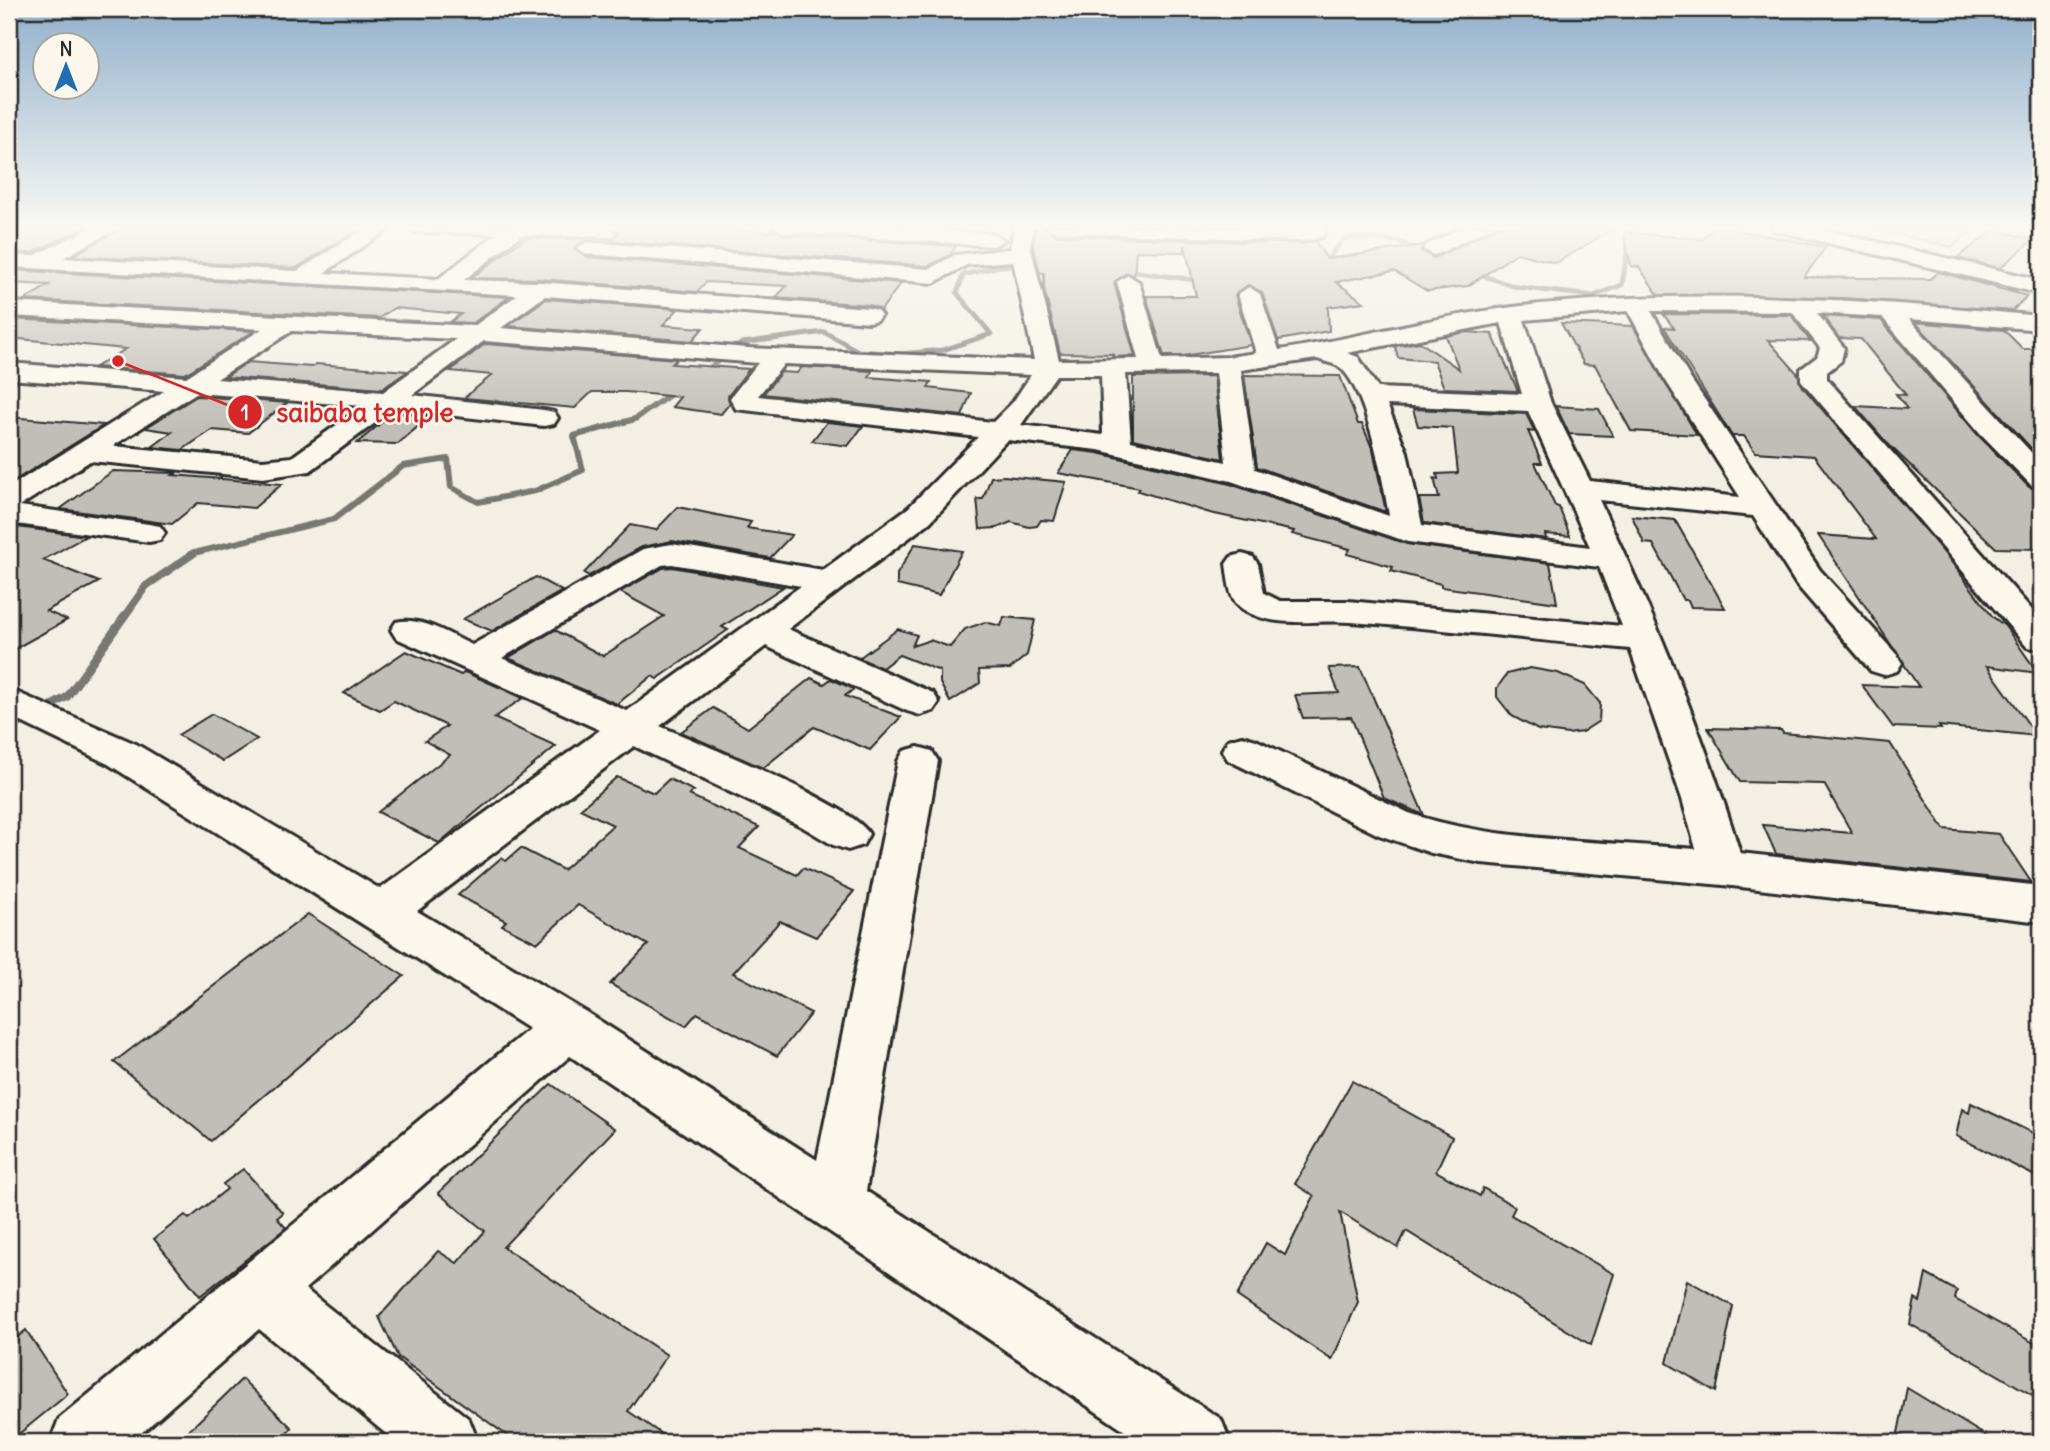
<svg xmlns="http://www.w3.org/2000/svg" width="2050" height="1451" font-family="Delius,sans-serif">
<style>
.green{fill:#d5d2c9;stroke:#807e7a;stroke-width:2}
.lines{fill:none;stroke-linecap:round;stroke-linejoin:round}
.stream-far2{stroke:#787772;stroke-width:5}
.stream-far1{stroke:#787772;stroke-width:6}
.stream{stroke:#787772;stroke-width:8}
.building{fill:#c0beb6;stroke:#2b2b2b;stroke-width:2}
.minor-casing{stroke:#2b2b2b;stroke-width:6}
.highway-casing{stroke:#2b2b2b;stroke-width:6}
.minor{fill:#fbf7ec;fill-rule:evenodd}
.highway{fill:#fbf7ec;fill-rule:evenodd}
.leader{fill:none;stroke:#d62828;stroke-width:2.5}
.callout-dot{fill:#d62828;stroke:#fbf7ec;stroke-width:2.5}
.mark-label{font-size:21px;text-anchor:middle;font-weight:bold;fill:#fff}
.callout-label{font-size:26px;text-anchor:middle;font-weight:bold;fill:#d62828;stroke:#fbf7ec;stroke-width:5;stroke-linejoin:round;paint-order:stroke}
</style>
<rect width="100%" height="100%" fill="#f3efe4"/>
<filter id="ink" filterUnits="userSpaceOnUse"><feTurbulence type="fractalNoise" baseFrequency=".0143" numOctaves="2"/><feDisplacementMap in="SourceGraphic" scale="14" xChannelSelector="R" yChannelSelector="G"/><feConvolveMatrix kernelMatrix="1 2 1 2 8 2 1 2 1" color-interpolation-filters="sRGB"/></filter>
<g filter="url(#ink)">
<path class="green" d="M1861 226H1977L1952 247Z"/>
<g class="lines">
<g class="stream-far2">
<path d="M1322 266 1345 237 1398 241 1421 252"/>
<path d="M1123 270 1202 281"/>
<path d="M1473 272 1516 287 1593 296 1622 285 1631 226"/>
<path d="M704 372 742 343 824 332 858 351 901 354 943 350 991 334 957 293 963 275 1000 266 1050 264"/>
</g>
<g class="stream-far1">
<path d="M701 374 707 370"/>
<path d="M190 554 334 519 403 466 448 459 451 487 478 502 535 491 583 470 574 436 635 419 678 389"/>
</g>
<path class="stream" d="M9 729 67 697 146 586 194 553"/>
</g>
<g class="building">
<path d="M9 226H88L32 253H9Z"/>
<path d="M125 226H363L296 268 72 256Z"/>
<path d="M610 226H690L772 232V228L784 235 956 246 950 255 928 266 587 239 575 247 587 257 901 283 881 310 869 305 775 298 787 286 706 282 697 292 540 279 471 278 525 238 613 240 619 232Z"/>
<path d="M1037 226H1043L1056 235 1303 244 1315 241 1327 259 1423 245 1422 251 1434 258 1497 226H1618L1556 263 1517 253 1468 286 1427 291 1394 271 1336 282 1364 302 1328 307 1329 331 1278 340 1262 293 1248 285 1235 295 1251 345 1183 356H1164L1146 296H1196L1185 245V252L1136 251 1134 276 1127 273 1114 283 1135 356 1113 357V354L1060 353 1044 289V273H1040L1033 245Z"/>
<path d="M1715 226 1826 247 1804 277 1930 279 1939 272 2027 296 2012 311 1844 298 1658 295 1639 267 1631 266 1623 232 1703 239Z"/>
<path d="M1994 230 2034 239 2000 268 1957 258Z"/>
<path d="M9 270 509 297 473 323 450 322 461 314 394 308 379 318 24 300 49 285 9 283Z"/>
<path d="M546 299 678 309 663 325 703 328 692 341 508 326Z"/>
<path d="M1663 314 1791 315 1810 341 1768 340 1798 374 1803 387 1946 555 1993 617 2005 626 2038 673 1987 666 2037 736 1939 726 1941 729 1893 727 1862 685 1919 687 1818 535 1876 539 1814 456 1755 452 1744 436H1732L1664 327 1674 328Z"/>
<path d="M1823 316 1881 320 1978 435 2029 487 2041 490V549L1996 548 1885 441 1855 406 1907 409 1896 394 1906 395 1861 339 1839 338Z"/>
<path d="M9 319 254 331 185 374 95 367 126 349 9 338Z"/>
<path d="M1915 322 2004 330 2023 349H2031L2041 360V459Z"/>
<path d="M1561 323 1633 326 1697 435 1631 431 1595 365 1584 364Z"/>
<path d="M1466 332 1492 334 1518 391 1444 388 1434 361 1398 358 1395 346 1420 342 1459 369 1446 336Z"/>
<path d="M485 344 677 359 672 364 749 369 728 396 730 403 721 414 672 407 680 397 626 392H592L575 408 464 398 492 375 450 371Z"/>
<path d="M248 362 312 367 316 364 408 371 382 389 225 377Z"/>
<path d="M802 367 872 371 869 377 931 382 928 388 971 393 962 416 763 394 781 372 797 373Z"/>
<path d="M1244 375 1340 376 1358 424H1362L1373 450 1386 512 1257 467Z"/>
<path d="M1214 376 1223 459 1133 439V377Z"/>
<path d="M197 396 287 403 248 433 212 430 182 450 152 447 172 432 145 428Z"/>
<path d="M1556 406 1599 409 1613 436 1569 434Z"/>
<path d="M1413 409 1526 414 1535 432 1528 431 1542 463H1535L1555 506 1559 507 1570 536 1545 534 1546 539 1424 523 1419 498H1439L1434 478 1438 479 1437 474 1458 473 1453 428 1418 426Z"/>
<path d="M393 413 430 416 398 444 357 443Z"/>
<path d="M9 417 104 425 9 484Z"/>
<path d="M827 422 863 426 848 446 812 441Z"/>
<path d="M1073 450 1098 453 1230 484 1407 544 1550 563 1557 603 1441 587V584L1391 571 1393 567 1347 554 1350 549 1292 534 1294 531 1210 513 1138 491 1140 488 1058 473Z"/>
<path d="M113 471 177 473 173 475 282 484 254 508 198 503 172 524 60 509Z"/>
<path d="M1004 476 1066 482 1054 521 1041 520 1037 526 1029 527 1011 522 997 528 980 529 977 499H983L991 477Z"/>
<path d="M678 507 751 522 747 528 792 535 770 558 672 541 642 547 589 576 584 573 630 525 656 530Z"/>
<path d="M1632 516 1675 520 1725 608 1691 607 1688 600H1683L1653 544 1644 543Z"/>
<path d="M9 526 86 536 43 560 99 582 46 611 67 620 9 652Z"/>
<path d="M915 544 962 551 939 595 897 585V574Z"/>
<path d="M672 567 783 587 722 627 728 630 657 679 652 676 617 704 508 658 555 630 603 656 664 616 620 592 663 568Z"/>
<path d="M536 577 562 591 492 631 463 619Z"/>
<path d="M1004 617 1035 620 1027 655 1010 669 979 670 980 683 950 702 940 683V671L899 655 882 668 859 658 898 629 917 635 912 646 930 640 950 647 965 629 985 622 1001 626Z"/>
<path d="M406 651 461 675 465 672 523 698 494 718 556 746 439 843 378 812 450 755 425 741 447 726 394 701 380 710 344 693Z"/>
<path d="M1360 667 1424 815 1384 798 1351 717 1303 718 1295 695 1339 693 1329 668Z"/>
<path d="M1530 668 1558 673 1585 685 1600 703 1599 721 1582 732 1568 734 1538 730 1512 716 1497 697V688L1507 674Z"/>
<path d="M811 678 824 684 831 679 854 689 845 696 901 717 870 750 814 727 763 768 681 732 713 708 748 728Z"/>
<path d="M212 714 257 739 223 761 178 735Z"/>
<path d="M1708 728 1781 730 1783 733 1890 743 1944 829 1999 834 2031 882 1776 854 1763 825 1852 833 1824 784 1740 782Z"/>
<path d="M617 777 654 793 669 779 694 791 689 795 759 827 739 848 797 875 803 868 854 891 816 937 780 921 733 973 811 1013 777 1056 697 1013 686 1026 610 984 648 945 578 905 537 943 502 925 506 921 458 895 501 858 506 861 521 848 563 870 613 825 580 809Z"/>
<path d="M308 914 404 976 211 1141 114 1062Z"/>
<path d="M1352 1081 1452 1137 1436 1171 1480 1196 1483 1188 1515 1207 1511 1215 1614 1274 1591 1345 1406 1231 1398 1248 1340 1212 1358 1302 1332 1360 1237 1296 1266 1243 1285 1255 1314 1196 1295 1184Z"/>
<path d="M551 1084 615 1129 503 1247 667 1355 628 1411 673 1442H516L398 1357 379 1317 438 1251 457 1263 485 1231 438 1193Z"/>
<path d="M1971 1103 2041 1137V1179L1956 1136 1962 1109 1969 1113Z"/>
<path d="M243 1169 283 1213 277 1218 286 1228 200 1296 154 1239 185 1215 189 1219 227 1189 223 1184Z"/>
<path d="M1926 1274 1957 1291 1955 1299 2041 1347V1400L1910 1324 1915 1299 1920 1302Z"/>
<path d="M1687 1280 1733 1306 1716 1392 1667 1363Z"/>
<path d="M26 1330 68 1394 9 1442V1344Z"/>
<path d="M242 1379 292 1428 278 1442H177Z"/>
<path d="M1907 1388 1996 1442H1914L1898 1433Z"/>
</g>
<g class="lines">
<g class="minor-casing">
<g id="minor">
<path d="M95 226H122L63 258 297 271 369 226H393L324 273 438 279 496 234 417 232 407 226 606 227 616 233 613 237 521 235 464 280 540 282 869 308 877 310 881 315 877 320 869 322 545 296 501 328 748 348 1034 360 1013 261 967 265 933 283 587 254 577 248 587 242 929 269 955 255 1010 249 1014 226H1034L1030 245 1059 360 1138 359 1117 282 1128 275 1139 282 1162 359 1228 357 1256 353 1238 294 1249 287 1260 294 1279 350C1357 338 1435 316 1513 307 1689 287 1866 299 2041 316V330L1909 319 2041 463V488L2031 485 1980 433 1882 317 1817 313 1844 348 1841 361 1827 372V379L2041 620V649L2027 647 1805 385 1801 380V369L1817 357 1820 348 1792 312 1651 311 1690 378 1820 570 1897 655 1902 663 1897 671 1884 675 1871 671 1796 584 1753 516 1599 500C1654 614 1703 732 1740 853L2041 886V922L1723 885 1481 863 1431 853 1379 835 1228 760 1222 750 1228 740 1242 736 1256 740 1409 813C1493 842 1606 841 1696 849L1682 799 1630 649C1537 640 1444 629 1351 622 1317 619 1277 629 1246 611 1228 602 1229 581 1226 564L1231 557 1242 554 1253 557 1258 564 1264 593 1280 601H1348L1622 626 1599 567 1408 542 1231 481 1098 450 1007 440 930 522 788 629 933 693 939 702 933 711 920 715 907 711 766 646 660 726C699 743 853 804 869 834L863 845 848 850 833 845 801 826 634 746 417 911 586 1012 817 1160 898 761 904 751 918 747 932 751 938 761 866 1191 1221 1419 1230 1442H1141L570 1056 305 1289 469 1419 478 1442H396L259 1329 131 1442H50L59 1419 529 1029 108 764 9 716V689L136 744 380 889 600 730 396 638 391 630 396 622C421 616 448 634 472 645L643 549 672 544 823 570 908 508 978 437 736 409 730 398 758 363 484 341 412 395 544 410 554 412 558 418 554 424 544 426 394 409 310 471 263 478 90 461 20 506 149 524 160 526 165 533 160 540 149 542 9 523V487L164 391 9 379V363L186 377 262 329 9 316V302L474 326 517 295 9 267V255L33 256ZM1628 311 1664 378 1740 497 1590 481 1551 403 1524 320ZM1501 323 1522 394 1378 388 1358 357 1347 353ZM292 331 455 339H456L383 392 217 379ZM1317 359C1323 361 1332 363 1338 366 1366 384 1384 484 1389 516L1255 469 1241 370ZM784 364 1031 375 1013 402 993 422 758 396ZM1216 373 1226 462 1131 441 1126 374ZM1056 375H1101L1103 435 1021 425ZM196 393 363 406 292 457 263 460 113 446ZM1387 405 1528 411 1590 547 1422 525 1407 452ZM672 564 801 586 627 711 502 658 662 565Z"/>
<path d="M774 226H880L994 234 1004 240 994 246 784 232Z"/>
<path d="M1046 226 1303 229 1302 226H1322L1325 233 1322 237 1303 241 1056 232Z"/>
<path d="M1467 226H1494L1440 253 1433 255 1423 249 1426 245Z"/>
</g>
</g>
<g class="highway-casing">
<path id="highway" d="M1771 226H1808L2041 280V294L1774 230Z"/>
</g>
<use href="#minor" class="minor"/>
<use href="#highway" class="highway"/>
</g>
</g>
<linearGradient id="sky" x2="0" y2="1"><stop stop-color="#90b0cc"/><stop offset="0.53" stop-color="#faf8f3"/><stop offset="1" stop-color="#faf8f3" stop-opacity="0"/></linearGradient>
<rect width="2050" height="429" fill="url(#sky)"/>
<path class="leader" d="M118 361L245 412"/>
<g class="callout-dot">
<circle cx="118" cy="361" r="7"/>
<circle cx="245" cy="412" r="18"/>
</g>
<g class="mark-label">
<text x="245" y="420">1</text>
</g>
<g class="callout-label">
<text x="365" y="422">saibaba temple</text>
</g>
<rect width="2050" height="1451" fill="none" stroke="#fbf7ec" stroke-width="35"/>
<rect x="18" y="18" width="2015" height="1416" fill="none" stroke="#2b2b2b" stroke-width="2.5" filter="url(#ink)"/>
<g transform="translate(66 66)"><circle r="33" fill="#fbf7ec" stroke="#a8a59f" stroke-width="2"/>
<path d="M0-5L12 26L0 18L-12 26Z" fill="#1f6fb2"/>
<text y="-10" font-size="19" font-weight="bold" text-anchor="middle" fill="#2b2b2b">N</text>
</g>
</svg>
